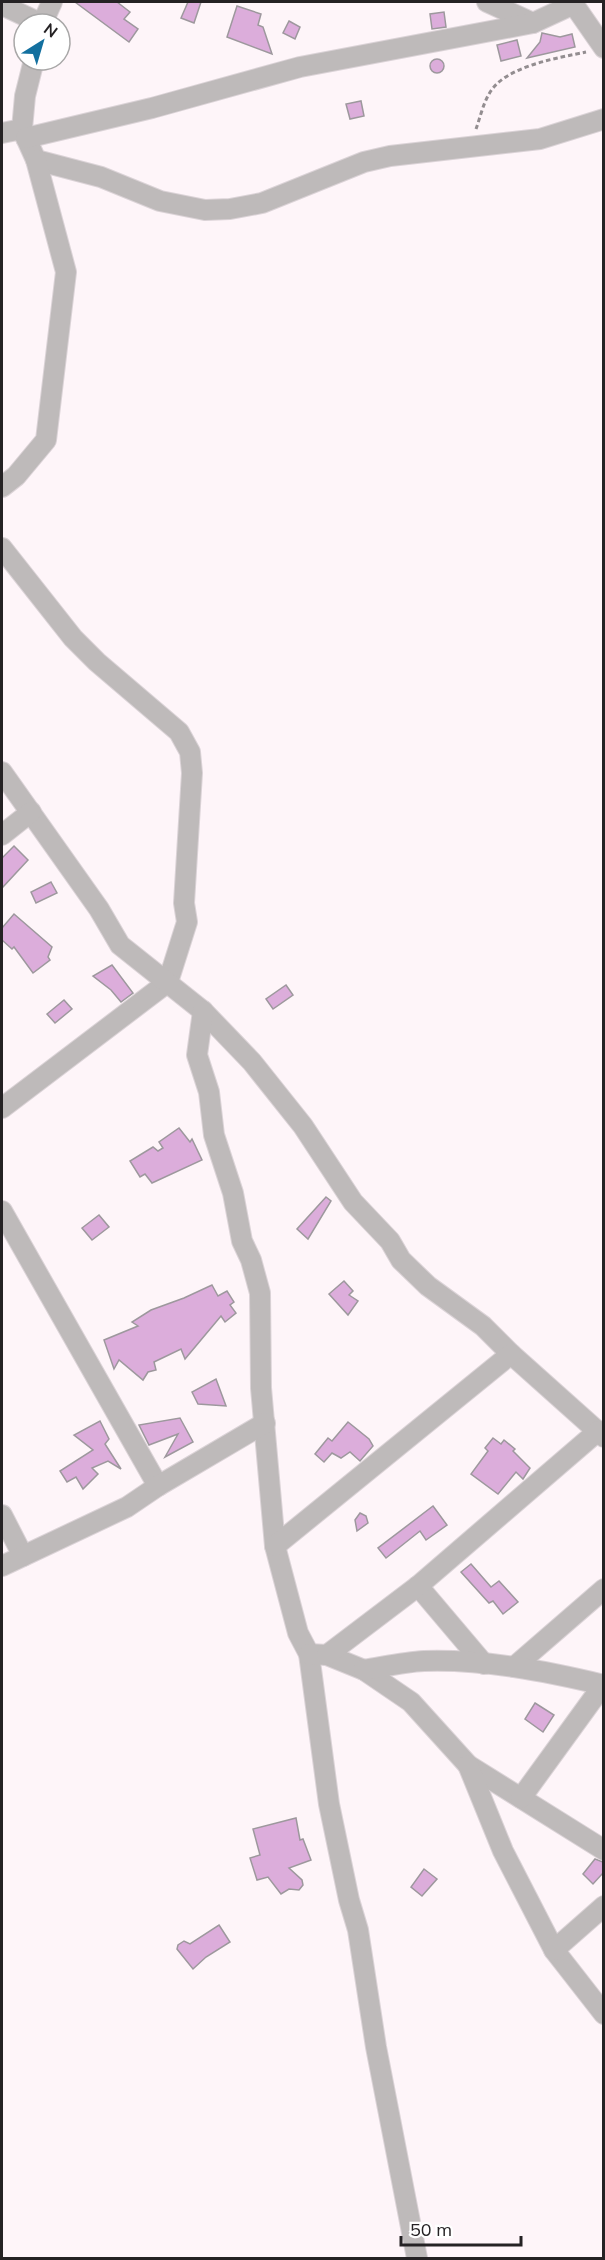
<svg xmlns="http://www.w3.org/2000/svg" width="605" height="2260" font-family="Mulish,sans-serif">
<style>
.building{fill:#dcaddb;stroke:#9d989d;stroke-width:1.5}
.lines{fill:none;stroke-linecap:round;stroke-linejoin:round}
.street-casing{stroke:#dbd3d7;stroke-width:22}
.path{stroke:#938d90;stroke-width:3;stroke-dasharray:4.5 3;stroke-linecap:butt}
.street{stroke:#bebaba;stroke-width:20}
</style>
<rect width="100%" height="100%" fill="#fef5f9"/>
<g class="building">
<path d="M75 2H117L130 12 124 19 138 29 129 42Z"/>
<path d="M188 2H201L194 23 181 18Z"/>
<path d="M237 6 261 14 258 25 263 27 272 54 227 37Z"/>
<path d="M444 12 446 27 432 29 430 14Z"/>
<path d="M289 21 300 27 295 39 283 33Z"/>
<path d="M542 33 560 37 572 34 575 47 527 58 540 42Z"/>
<path d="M517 40 521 56 501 61 497 45Z"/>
<circle cx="437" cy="66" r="7"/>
<path d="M361 101 364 116 350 119 346 104Z"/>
<path d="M14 846 28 860 2 888V858Z"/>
<path d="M51 882 57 893 36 903 31 892Z"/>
<path d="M14 914 52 947 48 957 50 960 33 973 14 947 12 949 2 940V928Z"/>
<path d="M112 965 133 993 121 1002 111 990 93 976Z"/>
<path d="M286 985 293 995 273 1009 266 999Z"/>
<path d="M64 1000 72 1009 55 1023 47 1014Z"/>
<path d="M179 1128 190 1142 192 1139 202 1160 152 1183 145 1174 140 1177 130 1161 153 1147 158 1151 163 1148 159 1142Z"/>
<path d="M326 1197 331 1201 308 1239 297 1229Z"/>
<path d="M99 1215 109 1227 92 1240 82 1228Z"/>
<path d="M344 1281 353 1291 349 1295 358 1301 348 1315 329 1294Z"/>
<path d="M212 1285 218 1296 227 1291 234 1302 230 1305 236 1313 225 1322 221 1316 185 1359 181 1349 154 1362 156 1370 148 1372 143 1380 119 1360 114 1369 104 1340 138 1326 132 1322 151 1310 184 1298Z"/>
<path d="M216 1379 226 1406 198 1404 192 1392Z"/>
<path d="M180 1418 193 1442 165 1457 178 1434 149 1445 139 1425Z"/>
<path d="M100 1421 109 1439 105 1444 121 1469 108 1461 92 1468 98 1474 83 1489 76 1477 67 1482 60 1471 93 1450 74 1435Z"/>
<path d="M348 1422 369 1439 373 1446 360 1461 350 1452 341 1458 332 1453 324 1462 315 1454 328 1438 332 1441Z"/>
<path d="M493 1438 501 1444 504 1440 515 1449 513 1451 530 1468 523 1479 516 1472 498 1494 471 1474 488 1451 485 1448Z"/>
<path d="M433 1506 447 1525 426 1540 420 1531 386 1558 378 1548Z"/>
<path d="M360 1513 366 1516 368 1523 357 1531 355 1520Z"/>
<path d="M471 1564 491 1587 499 1581 518 1602 503 1614 493 1601 489 1603 461 1572Z"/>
<path d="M535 1703 554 1715 543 1732 525 1719Z"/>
<path d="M296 1818 300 1840 303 1839 311 1860 289 1868 302 1880 303 1885 299 1890 289 1889 281 1894 268 1877 257 1880 250 1858 260 1855 253 1829Z"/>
<path d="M595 1859 603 1862V1873L593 1884 583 1874Z"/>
<path d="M424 1869 437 1879 422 1896 411 1887Z"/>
<path d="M219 1925 230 1942 206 1957 193 1969 177 1949 178 1945 184 1941 190 1944Z"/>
</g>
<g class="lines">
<g class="street-casing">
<g id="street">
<path d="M487 2 533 23"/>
<path d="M572 2 604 48"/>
<path d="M2 5 42 24"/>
<path d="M42 24 52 2"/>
<path d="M22 129 36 160 101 177 160 201 205 210 230 209 262 203 364 162 390 156 540 139 604 119"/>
<path d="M2 133 22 129 25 96 34 60"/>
<path d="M26 138 152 108 300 67 533 23 574 4"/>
<path d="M2 487 16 476 46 440 66 272 36 160"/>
<path d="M2 548 73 638 97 662 179 732 190 752 192 773 184 903 187 922 168 982 2 1108"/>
<path d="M2 772 99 909 120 945 203 1011 252 1062 303 1126 353 1202 390 1241 401 1260 428 1286 483 1326 511 1354 604 1437"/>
<path d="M2 835 31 812"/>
<path d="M203 1011 197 1055 209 1092 214 1135 233 1193 242 1241 251 1260 260 1293 261 1388 275 1546 298 1633 309 1654 329 1804 349 1900 358 1930 376 2047 417 2258"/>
<path d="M2 1211 158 1486"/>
<path d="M2 1515 23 1556"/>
<path d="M275 1546 511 1354"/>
<path d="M2 1566 127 1507 158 1486 265 1423"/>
<path d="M418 1586 484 1664"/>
<path d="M309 1654 327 1655 364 1670 411 1702 468 1765 604 1850"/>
<path d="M327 1655 418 1586 598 1431"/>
<path d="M514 1667 604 1589"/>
<path d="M364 1670C383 1667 404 1662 424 1661 484 1659 545 1671 604 1685"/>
<path d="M468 1765 503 1851 554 1950 604 2014"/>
<path d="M521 1798 603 1685"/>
<path d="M554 1950 604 1906"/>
</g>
</g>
<path class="path" d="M476 129C480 118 483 104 489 94 504 66 558 58 586 52"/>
<use href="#street" class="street"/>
</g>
<rect width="605" height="2260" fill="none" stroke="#252224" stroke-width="6"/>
<g transform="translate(42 42) rotate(37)"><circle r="28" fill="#ffffff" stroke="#a8a7a7" stroke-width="1.5"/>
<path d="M0-4.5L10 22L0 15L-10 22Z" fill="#13709f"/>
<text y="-9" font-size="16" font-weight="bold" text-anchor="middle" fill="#252224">N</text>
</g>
<path d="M401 2236v9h120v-9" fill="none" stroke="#252224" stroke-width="3"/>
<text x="410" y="2236" font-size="18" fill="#252224" stroke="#ffffff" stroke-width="4.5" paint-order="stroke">50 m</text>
</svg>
